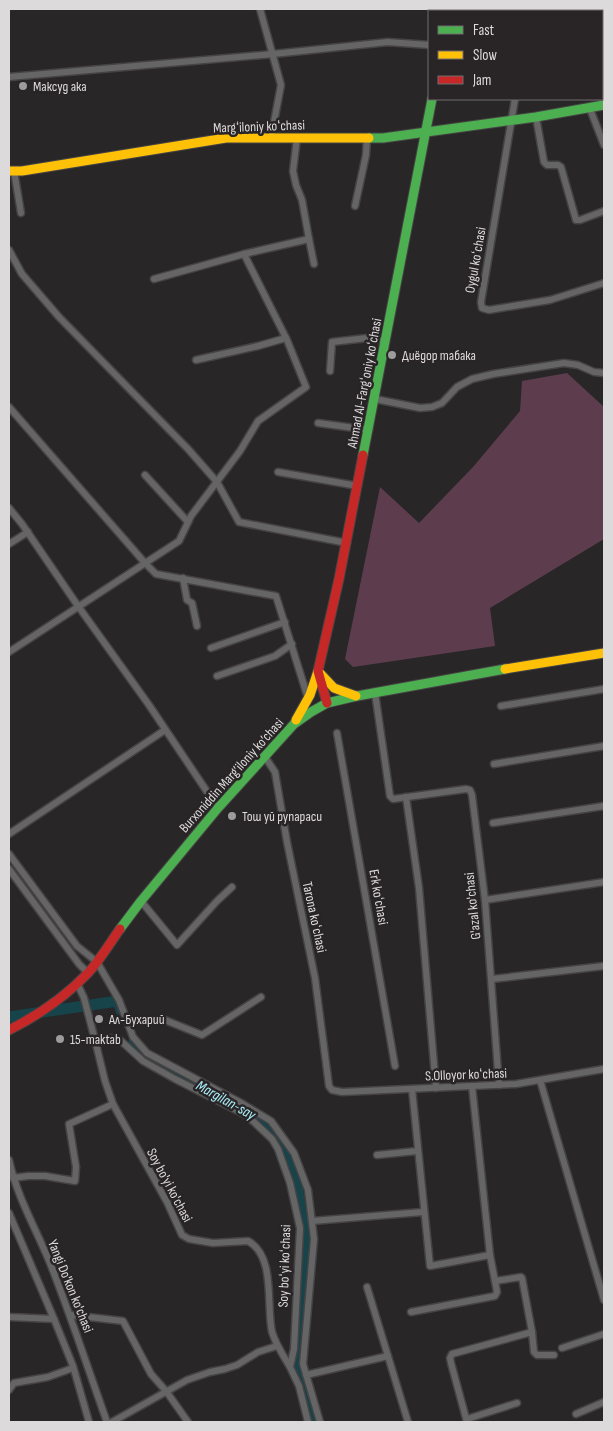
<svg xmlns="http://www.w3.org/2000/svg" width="613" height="1431" font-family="'Sofia Sans Condensed',sans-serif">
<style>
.green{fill:#5d3d4d}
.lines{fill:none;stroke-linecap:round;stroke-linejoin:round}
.river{stroke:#17434a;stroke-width:11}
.street-casing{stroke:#464344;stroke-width:9}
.fast-casing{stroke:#464344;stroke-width:11}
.slow-casing{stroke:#464344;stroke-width:11}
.jam-casing{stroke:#464344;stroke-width:11}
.street{stroke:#666565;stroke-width:6}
.fast{stroke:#4caf50;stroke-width:9}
.slow{stroke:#ffc107;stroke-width:9}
.jam{stroke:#c62828;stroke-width:9}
.poi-dot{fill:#9e9b9c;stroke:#292527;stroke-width:2}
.labels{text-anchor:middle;stroke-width:5;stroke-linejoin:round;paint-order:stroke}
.poi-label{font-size:14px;fill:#dddadb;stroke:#292527;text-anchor:start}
.street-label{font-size:14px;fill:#dddadb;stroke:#292527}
.water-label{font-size:15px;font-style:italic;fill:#abf1fc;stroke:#292527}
</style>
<rect width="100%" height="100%" fill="#282627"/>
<path class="green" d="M567 373 604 407V539L490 608 495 646 353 667 345 659 380 487 419 523 473 467 520 411 522 381Z"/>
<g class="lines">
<g class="river">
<path d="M9 1017 118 1001 122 1013"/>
<path d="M134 1041 145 1056 260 1118 284 1152 297 1186 305 1237 298 1363 314 1422"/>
</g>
<g class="street-casing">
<g id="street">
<path d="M260 9 281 85 271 138"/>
<path d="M529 11 530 9"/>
<path d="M602 33 604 32"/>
<path d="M9 77 273 54 388 42 429 45"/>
<path d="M515 99 481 302 482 308 489 310 550 300 604 283"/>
<path d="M590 109 604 145"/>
<path d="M536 117 544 162 547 165H558L561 167 576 220H580L604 211"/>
<path d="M14 171 21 213"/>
<path d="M355 206 366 155 367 138"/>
<path d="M309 239 314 264"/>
<path d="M9 250 22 274 59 317 188 449 217 482 239 522 347 543"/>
<path d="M154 279 244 254 309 239 302 200 296 185 293 171 297 138"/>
<path d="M196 360 258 346 286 338"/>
<path d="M330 371 332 342 367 338 386 341"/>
<path d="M375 399 420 408 432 407 442 403 457 387 472 379 493 374 564 363 578 365 594 372 604 373"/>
<path d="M9 407 145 563 156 574 276 596 308 698"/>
<path d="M318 423 369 430"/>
<path d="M278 472 358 486"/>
<path d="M145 475 188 522"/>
<path d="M9 508 22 524 78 606 149 705 218 808"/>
<path d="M9 544 28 532"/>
<path d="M183 578 187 600 192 603 197 626"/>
<path d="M211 648 285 622"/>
<path d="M9 652 179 541 191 516 240 451 258 421 306 387 287 340 244 254"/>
<path d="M217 676 275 656 292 644"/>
<path d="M375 693 390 796 393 799 466 789 470 790 472 795 485 900 499 1085"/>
<path d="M501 706 604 689"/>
<path d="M337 733 395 1066"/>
<path d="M265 757 275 772 287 842 315 978 329 1086 332 1090 342 1092 516 1084 604 1069"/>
<path d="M494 764 604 746"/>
<path d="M406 797 419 888 436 1088"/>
<path d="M493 823 604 806"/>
<path d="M9 834 165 730"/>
<path d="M9 854 77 946 97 962 119 1000 133 1037 147 1053 243 1104 271 1121 294 1153 308 1190 314 1239 303 1364 320 1422"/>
<path d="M9 869 79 964 88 973"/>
<path d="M485 900 604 882"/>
<path d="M141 901 177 945 217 901 232 887"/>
<path d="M492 979 604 966"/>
<path d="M77 983 84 998 95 1040 109 1038 120 1040 143 1061 175 1079 244 1114 254 1122 272 1139 278 1149 290 1183 300 1228 294 1349 290 1367 299 1386 308 1422"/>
<path d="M127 1020H165L202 1035 261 997"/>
<path d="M95 1040 105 1081 113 1104 167 1202 182 1235 189 1239 213 1243 248 1241C276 1256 266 1306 272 1332 276 1345 283 1355 290 1367"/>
<path d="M540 1080 604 1300"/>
<path d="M472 1086 490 1255"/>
<path d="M412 1089 430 1266 490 1255 495 1281 521 1277 522 1278 532 1332 452 1354 450 1358 451 1363 467 1422"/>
<path d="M377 1155 417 1151"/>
<path d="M9 1160C17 1197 36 1229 50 1263 71 1316 88 1369 107 1422"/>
<path d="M13 1178 28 1176H45L75 1181 76 1167 69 1124 113 1104"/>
<path d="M9 1213 54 1319 9 1317"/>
<path d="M312 1221 423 1212"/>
<path d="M367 1287 408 1422"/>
<path d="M411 1312 495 1296 497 1292 495 1281"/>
<path d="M71 1315 123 1321 151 1374 166 1391 188 1422"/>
<path d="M54 1319 73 1366 89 1422"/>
<path d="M532 1332 534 1352 537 1355H554"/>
<path d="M562 1348 604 1334"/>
<path d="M306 1375 388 1356"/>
<path d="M9 1390 14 1383 48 1377 73 1368"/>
<path d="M576 1414 604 1402"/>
<path d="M467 1419 517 1403"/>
<path d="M112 1422 187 1380 210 1372 225 1369 237 1365 258 1352 277 1346"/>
</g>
</g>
<g class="fast-casing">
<g id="fast">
<path d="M369 138H383L536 117 604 105"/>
<path d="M363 455 432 99"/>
<path d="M120 929 141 901 218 808 294 724 311 712 327 703 357 696 505 669"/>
</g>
</g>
<g class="slow-casing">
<g id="slow">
<path d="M447 11 448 9"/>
<path d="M9 171H22L226 138H369"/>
<path d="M505 669 604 653"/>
<path d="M296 720 310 695 318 671 334 688 356 696"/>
</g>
</g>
<g class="jam-casing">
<g id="jam">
<path d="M327 703 318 671 339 579 363 455"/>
<path d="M9 1030C37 1016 66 996 88 973 100 960 110 943 120 929"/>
</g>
</g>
<use href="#street" class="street"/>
<use href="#fast" class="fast"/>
<use href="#slow" class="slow"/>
<use href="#jam" class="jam"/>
</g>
<g class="poi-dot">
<circle cx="23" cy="86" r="5"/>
<circle cx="392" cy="355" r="5"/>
<circle cx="232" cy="816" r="5"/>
<circle cx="99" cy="1019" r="5"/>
<circle cx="60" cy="1039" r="5"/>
</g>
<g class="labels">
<g class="poi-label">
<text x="33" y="91">Максуд ака</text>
<text x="402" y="360">Диёдор табака</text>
<text x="242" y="821">Тош уй рупараси</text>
<text x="109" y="1024">Ал-Бухарий</text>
<text x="70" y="1044">15-maktab</text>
</g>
<g class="street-label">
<text transform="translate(259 126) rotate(-2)" y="5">Margʻiloniy koʻchasi</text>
<text transform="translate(475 260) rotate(-80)" y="5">Oygul koʻchasi</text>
<text transform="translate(364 383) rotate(-79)" y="5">Ahmad Al-Fargʻoniy koʻchasi</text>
<text transform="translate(231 775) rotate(-48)" y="5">Burxoniddin Marg’iloniy ko’chasi</text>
<text transform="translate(379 897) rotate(80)" y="5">Erk koʻchasi</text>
<text transform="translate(472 906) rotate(-96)" y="5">G'azal ko'chasi</text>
<text transform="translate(315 917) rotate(78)" y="5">Tarona koʻchasi</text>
<text transform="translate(466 1074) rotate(-2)" y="5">S.Olloyor koʻchasi</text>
<text transform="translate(170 1185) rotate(62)" y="5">Soy bo'yi ko'chasi</text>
<text transform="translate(284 1266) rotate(-88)" y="5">Soy boʻyi koʻchasi</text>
<text transform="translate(71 1286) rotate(68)" y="5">Yangi Do'kon ko'chasi</text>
</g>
<g class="water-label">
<text transform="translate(226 1100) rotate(29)" y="5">Margilan-say</text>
</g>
</g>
<rect width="613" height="1431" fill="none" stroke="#dddadb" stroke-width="20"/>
<rect x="428" y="10" width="175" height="90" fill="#292527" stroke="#716d6f"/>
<rect x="438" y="26" width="25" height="8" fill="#4caf50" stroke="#716d6f"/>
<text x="473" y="35" font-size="15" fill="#dddadb">Fast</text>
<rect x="438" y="51" width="25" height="8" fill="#ffc107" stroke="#716d6f"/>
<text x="473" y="60" font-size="15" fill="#dddadb">Slow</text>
<rect x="438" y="76" width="25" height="8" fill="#c62828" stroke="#716d6f"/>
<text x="473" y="85" font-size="15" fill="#dddadb">Jam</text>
</svg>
